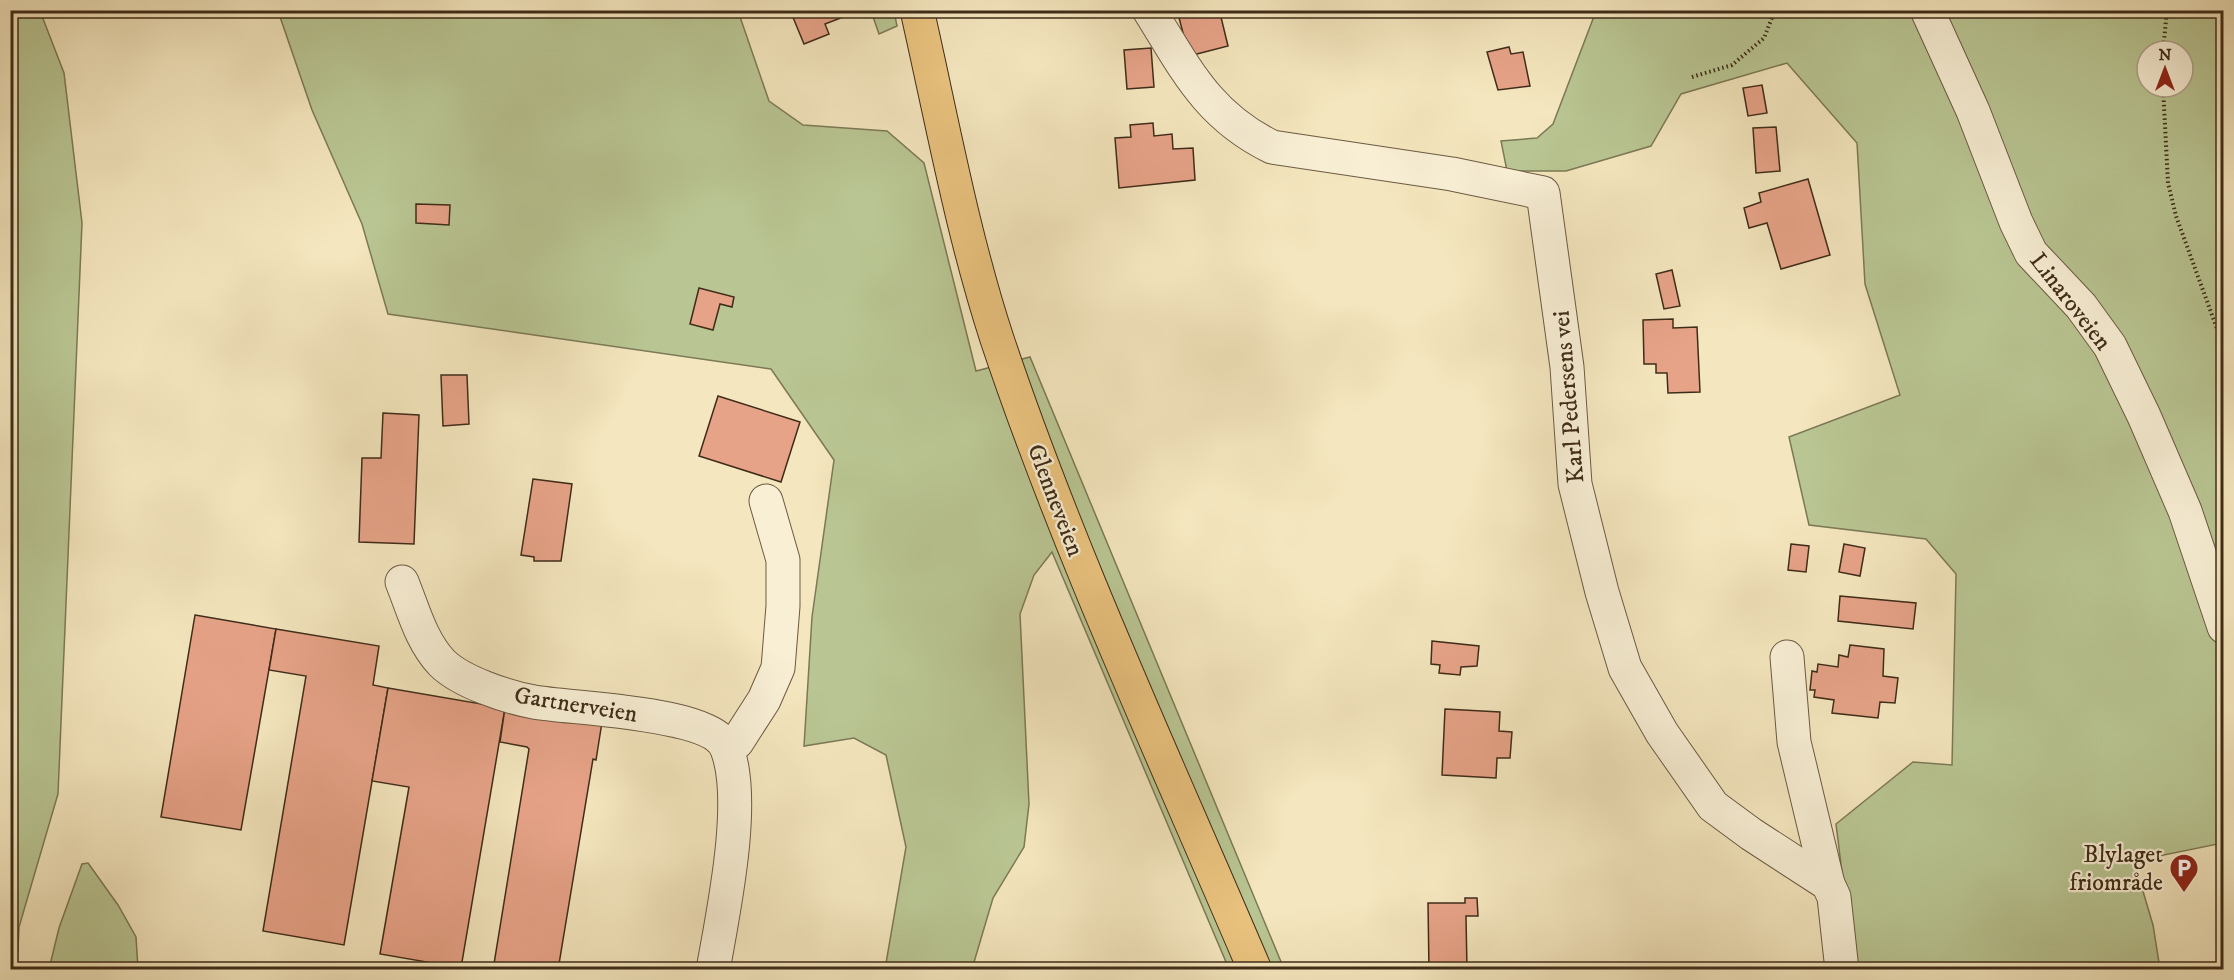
<svg xmlns="http://www.w3.org/2000/svg" width="2234" height="980" font-family="'IM FELL DW Pica',serif">
<style>
.green{fill:#b9c693;stroke:#7c7956;stroke-width:1.5;fill-rule:evenodd}
.building{fill:#e7a388;stroke:#3f2c18;stroke-width:1.5}
.lines{fill:none;stroke-linecap:round;stroke-linejoin:round}
.minor-casing{stroke:#6c5a42;stroke-width:35}
.major-casing{stroke:#3f2c18;stroke-width:35}
.path{stroke:#3f2c18;stroke-width:4;stroke-dasharray:1.5 3;stroke-linecap:butt}
.minor{stroke:#f8efd5;stroke-width:33}
.major{stroke:#eac37f;stroke-width:33}
.labels{text-anchor:middle;stroke-width:4.5;stroke-linejoin:round;paint-order:stroke}
.street-label{font-size:24px;fill:#3f2c18;stroke:#f8efd5}
.poi-label{font-size:24px;fill:#3f2c18;stroke:#f8efd5;text-anchor:end}
</style>
<rect width="100%" height="100%" fill="#f4e6be"/>
<filter id="stains"><feTurbulence type="fractalNoise" baseFrequency=".00333" numOctaves="4"/><feColorMatrix values="0 0 0 0 .2 0 0 0 0 .09 0 0 0 0 .02 0 0 0 .5 -.17"/></filter>
<radialGradient id="worn" r=".72"><stop offset=".6" stop-color="#630" stop-opacity="0"/><stop offset="1" stop-color="#630" stop-opacity=".3"/></radialGradient>
<g class="green">
<path d="M10 11H40L64 73 82 223 58 794 19 927 17 970 10 969Z"/>
<path d="M278 11H738L769 101 803 125 887 131 924 163 976 371 1030 357 1284 969H1229L1052 552 1034 575 1020 614 1029 804 1024 847 993 898 972 969H885L906 847 886 755 854 738 804 746 812 617 834 460 771 369 388 314 362 224 312 110Z"/>
<path d="M871 11H894L897 26 879 34Z"/>
<path d="M1596 11H2223V843L2134 861 2153 925 2160 969H1854L1836 824 1913 762 1952 765 1956 574 1926 539 1809 525 1789 437 1900 395 1865 284 1857 143 1787 63 1681 94 1651 146 1566 171H1507L1501 141 1537 138 1553 124ZM2147 51H2183V87H2147Z"/>
<path d="M88 863 118 905 136 937 138 969H49L59 928 82 864Z"/>
</g>
<g class="building">
<path d="M790 10H850L851 14 825 24 829 34 804 44Z"/>
<path d="M1177 10H1230L1220 13 1228 46 1189 56Z"/>
<path d="M1509 47 1511 54 1523 52 1530 86 1498 90 1487 52Z"/>
<path d="M1151 48 1154 87 1127 89 1124 50Z"/>
<path d="M1762 85 1767 113 1748 116 1743 88Z"/>
<path d="M1153 123 1154 136 1172 134 1173 149 1193 148 1195 180 1119 188 1115 138 1131 137 1130 125Z"/>
<path d="M1776 127 1780 171 1756 173 1753 128Z"/>
<path d="M1808 179 1830 255 1781 269 1767 223 1749 228 1744 208 1761 202 1759 193Z"/>
<path d="M416 204 450 205 449 225 416 223Z"/>
<path d="M1672 270 1680 306 1664 309 1656 274Z"/>
<path d="M699 288 734 297 732 307 720 304 713 330 690 324Z"/>
<path d="M1673 319V328L1697 327 1700 392 1668 393 1667 373H1656V364H1644L1643 320Z"/>
<path d="M441 375H467L469 424 443 426Z"/>
<path d="M718 396 800 422 781 482 699 456Z"/>
<path d="M383 413 419 415 414 544 359 542 362 458H381Z"/>
<path d="M533 479 572 484 561 561H534V557L521 555Z"/>
<path d="M1791 544 1809 546 1806 572 1788 570Z"/>
<path d="M1844 544 1865 548 1860 576 1839 572Z"/>
<path d="M1840 596 1916 603 1913 629 1838 621Z"/>
<path d="M195 615 276 629 241 830 161 817Z"/>
<path d="M276 629 379 646 373 685 388 688 344 945 263 931 306 676 269 670Z"/>
<path d="M1432 641 1479 646 1477 666 1461 667 1460 675 1439 673 1440 665 1431 664Z"/>
<path d="M1850 645 1884 649 1883 676 1898 678 1895 703 1880 702 1878 718 1832 713 1834 700 1814 697 1815 690H1810L1812 671 1817 672 1818 664 1838 667 1839 655 1848 657Z"/>
<path d="M388 688 505 708 461 968 380 954 409 787 372 781Z"/>
<path d="M505 708 602 722 596 760 593 759 558 970H493L529 749 527 747 500 742Z"/>
<path d="M1445 709 1500 712 1499 731 1512 732 1510 758H1497L1496 778 1442 775Z"/>
<path d="M1465 898H1477L1478 916H1466L1467 970H1429L1428 903H1465Z"/>
</g>
<g class="lines">
<g class="minor-casing">
<g id="minor">
<path d="M1149 10C1186 69 1207 115 1272 147L1452 174 1543 193 1567 367 1575 484 1602 592 1625 668 1662 733 1713 806 1751 834 1828 884 1834 897 1842 970"/>
<path d="M1927 10 1973 111 2016 222 2031 253 2081 306 2110 346 2144 416 2185 511 2224 627"/>
<path d="M402 582C413 609 421 641 442 663 461 682 507 697 534 702 571 709 713 711 727 749 747 801 723 913 713 970"/>
<path d="M1787 657 1794 742 1828 884"/>
<path d="M727 748 737 742 764 700 778 668 783 606V560L766 501"/>
</g>
</g>
<g class="major-casing">
<path id="major" d="M917 10C942 120 962 232 997 339 1069 554 1166 761 1255 970"/>
</g>
<g class="path">
<path d="M2163 51 2167 10"/>
<path d="M1692 77 1732 65 1764 38 1775 10"/>
<path d="M2163 87 2168 183 2176 216 2224 348"/>
</g>
<use href="#minor" class="minor"/>
<use href="#major" class="major"/>
</g>
<defs>
<g id="parking-pin" transform="scale(1.5)"><path d="M0 17L-7.5 6A9.5 9.5 0 1 1 7.5 6Z" fill="#8f2418" stroke="#f8efd5"/><path d="M-3.5-5.5H1a3.5 3.5 0 0 1 0 7H-1V5.5H-3.5ZM-1-3.4V-.6H.8a1.4 1.4 0 0 0 0-2.8Z" fill="#fff"/></g>
</defs>
<g fill-rule="evenodd">
<use href="#parking-pin" x="2184" y="868"/>
</g>
<g class="labels">
<g class="street-label">
<text transform="translate(2071 301) rotate(52)" y="8">Linaroveien</text>
<text transform="translate(1568 397) rotate(-95)" y="8">Karl Pedersens vei</text>
<text transform="translate(1056 500) rotate(69)" y="8">Glenneveien</text>
<text transform="translate(576 704) rotate(9)" y="8">Gartnerveien</text>
</g>
<g class="poi-label">
<text x="2163" y="862">Blylaget<tspan x="2163" dy="28">friområde</tspan></text>
</g>
</g>
<rect width="2234" height="980" fill="none" stroke="#f4e6be" stroke-width="36"/>
<rect x="12" y="12" width="2210" height="956" fill="none" stroke="#3f2c18" stroke-width="3"/>
<rect x="18" y="18" width="2198" height="944" fill="none" stroke="#3f2c18" stroke-width="1.5"/>
<g transform="translate(2165 69)"><circle r="28" fill="#f8efd5" stroke="#aea189" stroke-width="1.5"/>
<path d="M0-4.5L10 22L0 15L-10 22Z" fill="#8f2418"/>
<text y="-9" font-size="16" font-weight="bold" text-anchor="middle" fill="#3f2c18">N</text>
</g>
<rect width="100%" height="100%" filter="url(#stains)"/>
<rect width="100%" height="100%" fill="url(#worn)"/>
</svg>
